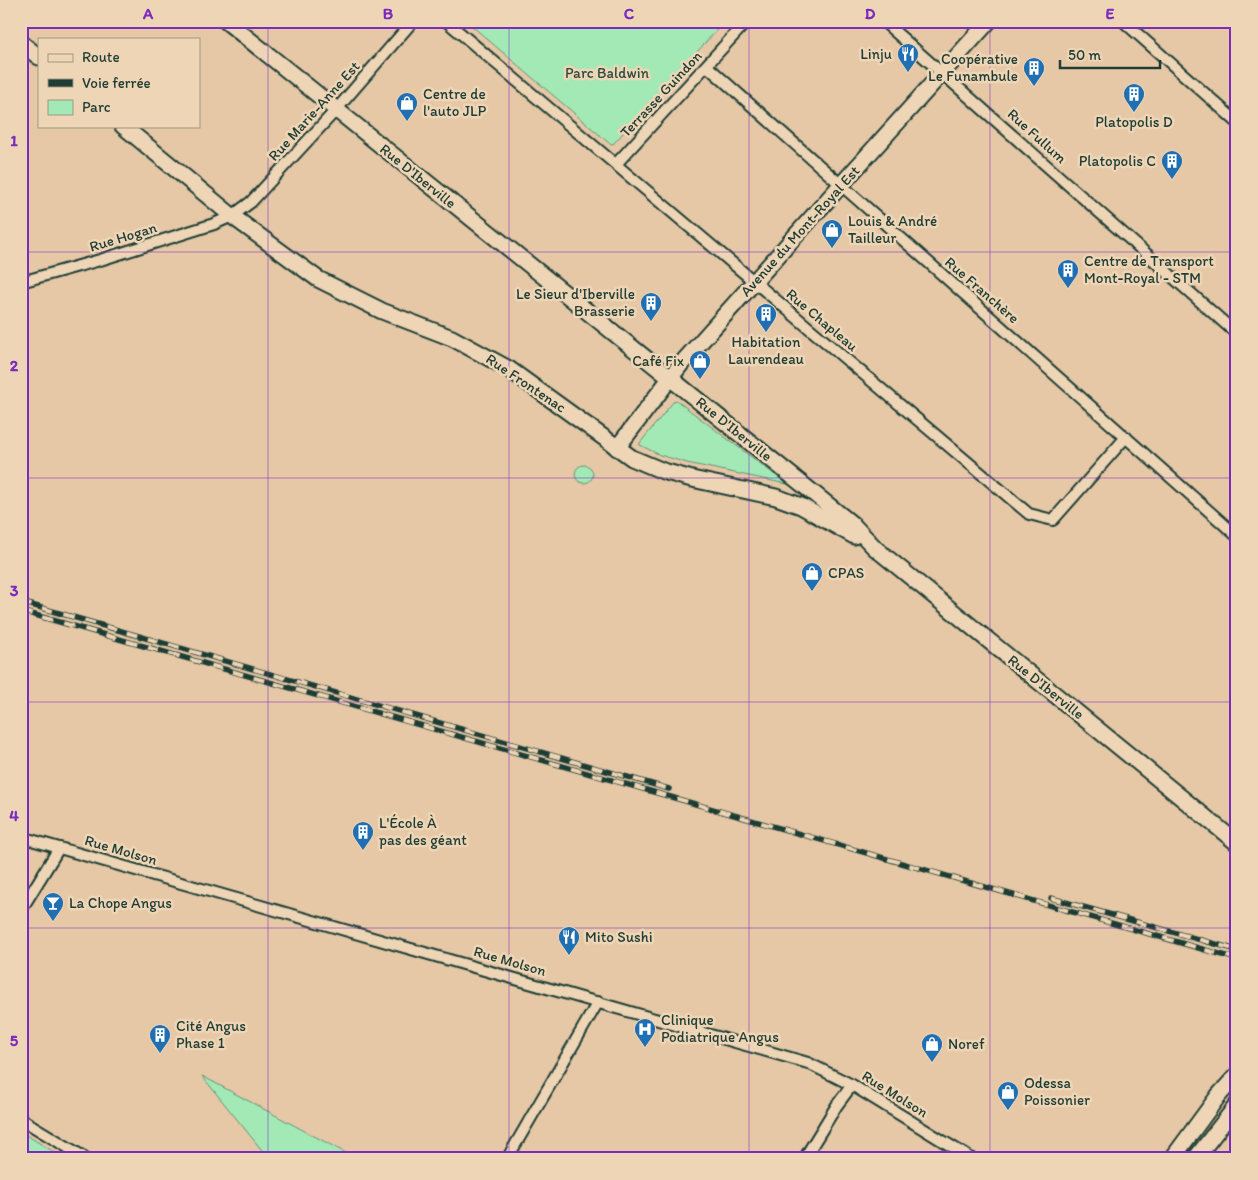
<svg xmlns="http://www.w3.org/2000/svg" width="1258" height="1180" font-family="Itim,sans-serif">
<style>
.green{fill:#a3e9b6;stroke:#619375}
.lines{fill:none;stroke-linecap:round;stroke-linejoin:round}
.street-casing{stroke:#1f3d34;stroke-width:14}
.secondary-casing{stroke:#1f3d34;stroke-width:19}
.street{stroke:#eed5b6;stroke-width:10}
.secondary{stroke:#eed5b6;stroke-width:15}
.rail-casing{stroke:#1f3d34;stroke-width:5.5}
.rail{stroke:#eed5b6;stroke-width:4;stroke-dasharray:11;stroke-linecap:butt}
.grid{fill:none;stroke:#7b2cbf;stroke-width:1;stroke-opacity:0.55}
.labels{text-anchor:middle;stroke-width:5;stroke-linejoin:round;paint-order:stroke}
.poi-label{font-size:15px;fill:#1f3d34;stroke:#eed5b6;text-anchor:start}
.park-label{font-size:15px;fill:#2c4e41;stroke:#eed5b6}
.street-label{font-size:15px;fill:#1f3d34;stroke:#eed5b6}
.neatline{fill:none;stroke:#7b2cbf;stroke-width:2}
.grid-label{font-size:16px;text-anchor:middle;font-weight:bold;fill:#7b2cbf}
</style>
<rect width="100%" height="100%" fill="#e6c8a7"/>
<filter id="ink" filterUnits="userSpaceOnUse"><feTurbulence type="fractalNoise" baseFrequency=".02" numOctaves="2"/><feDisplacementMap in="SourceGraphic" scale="10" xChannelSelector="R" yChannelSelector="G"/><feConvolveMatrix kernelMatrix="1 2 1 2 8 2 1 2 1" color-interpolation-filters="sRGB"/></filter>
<g filter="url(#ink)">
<g class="green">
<path d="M466 21H725L613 144 609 143Z"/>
<path d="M676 400 787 484 687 463 660 455 640 445V443L674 401Z"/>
<circle cx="584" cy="474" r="9"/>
<path d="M202 1076 357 1159H269Z"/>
<path d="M21 1132 66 1159H21Z"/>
</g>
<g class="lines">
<g class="street-casing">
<g id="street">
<path d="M446 21 1029 514 1053 520 1126 437"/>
<path d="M883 21 1237 334"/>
<path d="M1123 21 1237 122"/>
<path d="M707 66 1237 536"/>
<path d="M616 164 747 21"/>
<path d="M21 282 100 260 214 224 232 216 251 202 336 110 413 21"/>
<path d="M21 837 808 1063 852 1085 972 1159"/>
<path d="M21 910 59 848"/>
<path d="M21 1119 87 1159"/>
<path d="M507 1159 598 1002"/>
<path d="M804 1159 837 1105 852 1085"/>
</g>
</g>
<g class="secondary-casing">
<g id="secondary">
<path d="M226 21 853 525 875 548 1237 843"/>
<path d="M21 43 39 57"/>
<path d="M123 126 232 216 318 279 382 311 452 338 509 369 632 458 663 471 692 479 776 497 801 506 854 536"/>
<path d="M617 448 681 364 840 186 989 21"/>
<path d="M1172 1159 1219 1095 1237 1075"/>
<path d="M1195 1159 1237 1105"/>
</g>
</g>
<use href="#street" class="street"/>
<use href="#secondary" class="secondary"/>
<g class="rail-casing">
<g id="rail">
<path d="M21 602 669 789"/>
<path d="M21 611 1237 959"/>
<path d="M1051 898 1237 950"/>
</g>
</g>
<use href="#rail" class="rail"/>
</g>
</g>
<path class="grid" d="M268 21V1159M509 21V1159M749 21V1159M990 21V1159M21 252H1237M21 478H1237M21 702H1237M21 928H1237"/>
<defs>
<g id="restaurant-pin" transform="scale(1.125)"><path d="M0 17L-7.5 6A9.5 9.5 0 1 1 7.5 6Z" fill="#1f6fb2" stroke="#eed5b6"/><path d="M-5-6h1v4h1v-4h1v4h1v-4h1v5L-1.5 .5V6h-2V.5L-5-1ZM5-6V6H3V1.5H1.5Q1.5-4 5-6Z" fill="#fff"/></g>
<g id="building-pin" transform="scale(1.125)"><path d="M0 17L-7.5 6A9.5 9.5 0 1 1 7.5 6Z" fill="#1f6fb2" stroke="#eed5b6"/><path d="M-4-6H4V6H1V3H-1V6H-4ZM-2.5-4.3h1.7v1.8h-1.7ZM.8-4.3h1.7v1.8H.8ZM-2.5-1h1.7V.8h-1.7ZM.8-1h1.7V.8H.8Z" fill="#fff"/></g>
<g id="shop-pin" transform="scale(1.125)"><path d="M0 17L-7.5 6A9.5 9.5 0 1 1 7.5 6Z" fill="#1f6fb2" stroke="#eed5b6"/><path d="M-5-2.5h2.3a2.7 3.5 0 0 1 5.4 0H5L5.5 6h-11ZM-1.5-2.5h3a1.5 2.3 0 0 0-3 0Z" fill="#fff"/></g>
<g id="bar-pin" transform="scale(1.125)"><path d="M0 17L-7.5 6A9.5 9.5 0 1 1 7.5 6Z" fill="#1f6fb2" stroke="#eed5b6"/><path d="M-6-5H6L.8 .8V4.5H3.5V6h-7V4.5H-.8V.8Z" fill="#fff"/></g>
<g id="hospital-pin" transform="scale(1.125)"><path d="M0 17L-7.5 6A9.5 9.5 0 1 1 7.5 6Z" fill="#1f6fb2" stroke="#eed5b6"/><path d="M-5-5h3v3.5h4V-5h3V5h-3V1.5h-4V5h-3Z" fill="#fff"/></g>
</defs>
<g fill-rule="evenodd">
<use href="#restaurant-pin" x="908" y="54"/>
<use href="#building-pin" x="1034" y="68"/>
<use href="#building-pin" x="1134" y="94"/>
<use href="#shop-pin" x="407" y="103"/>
<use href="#building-pin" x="1172" y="161"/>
<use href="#shop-pin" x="832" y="230"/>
<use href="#building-pin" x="1068" y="270"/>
<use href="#building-pin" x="651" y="303"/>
<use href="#building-pin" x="766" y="314"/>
<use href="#shop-pin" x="700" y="361"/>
<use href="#shop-pin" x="812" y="573"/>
<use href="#building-pin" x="363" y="832"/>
<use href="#bar-pin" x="53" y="903"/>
<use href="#restaurant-pin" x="569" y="937"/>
<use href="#hospital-pin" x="645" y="1029"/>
<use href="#building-pin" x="160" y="1035"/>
<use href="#shop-pin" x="932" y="1044"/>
<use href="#shop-pin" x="1008" y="1092"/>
</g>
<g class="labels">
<g class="poi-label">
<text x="892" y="59" text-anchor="end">Linju</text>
<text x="1018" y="64" text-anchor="end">Coopérative<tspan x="1018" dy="17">Le Funambule</tspan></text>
<text x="423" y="99">Centre de<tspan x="423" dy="17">l'auto JLP</tspan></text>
<text x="1134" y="127" text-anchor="middle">Platopolis D</text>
<text x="1156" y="166" text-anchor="end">Platopolis C</text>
<text x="848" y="226">Louis &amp; André<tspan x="848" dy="17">Tailleur</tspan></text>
<text x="1084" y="266">Centre de Transport<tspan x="1084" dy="17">Mont-Royal - STM</tspan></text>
<text x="635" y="299" text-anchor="end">Le Sieur d'Iberville<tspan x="635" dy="17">Brasserie</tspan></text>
<text x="766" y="347" text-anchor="middle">Habitation<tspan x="766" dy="17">Laurendeau</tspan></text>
<text x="684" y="366" text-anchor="end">Café Fix</text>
<text x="828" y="578">CPAS</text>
<text x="379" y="828">L'École À<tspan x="379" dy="17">pas des géant</tspan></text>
<text x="69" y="908">La Chope Angus</text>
<text x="585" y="942">Mito Sushi</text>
<text x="661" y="1025">Clinique<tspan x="661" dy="17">Podiatrique Angus</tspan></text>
<text x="176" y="1031">Cité Angus<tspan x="176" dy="17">Phase 1</tspan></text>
<text x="948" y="1049">Noref</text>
<text x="1024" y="1088">Odessa<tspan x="1024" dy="17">Poissonier</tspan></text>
</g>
<g class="park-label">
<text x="607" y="78">Parc Baldwin</text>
</g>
<g class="street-label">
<text transform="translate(661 94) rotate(-47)" y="5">Terrasse Guindon</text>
<text transform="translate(314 111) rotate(-48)" y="5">Rue Marie-Anne Est</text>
<text transform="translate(1037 136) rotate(42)" y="5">Rue Fullum</text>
<text transform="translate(418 176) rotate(39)" y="5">Rue D'Iberville</text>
<text transform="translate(800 231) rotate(-48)" y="5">Avenue du Mont-Royal Est</text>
<text transform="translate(123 237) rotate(-17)" y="5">Rue Hogan</text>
<text transform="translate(982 290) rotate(41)" y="5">Rue Franchère</text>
<text transform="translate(822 320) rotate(40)" y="5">Rue Chapleau</text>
<text transform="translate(526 383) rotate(34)" y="5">Rue Frontenac</text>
<text transform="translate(734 429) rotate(39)" y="5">Rue D'Iberville</text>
<text transform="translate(1046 687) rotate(39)" y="5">Rue D'Iberville</text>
<text transform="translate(121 850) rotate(16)" y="5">Rue Molson</text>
<text transform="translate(510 961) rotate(16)" y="5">Rue Molson</text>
<text transform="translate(895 1094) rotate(32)" y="5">Rue Molson</text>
</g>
</g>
<rect width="1258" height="1180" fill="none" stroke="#eed5b6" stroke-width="55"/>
<rect x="38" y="38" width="162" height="90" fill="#eed5b6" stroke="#9b9882"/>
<rect x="48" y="54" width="25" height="8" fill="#eed5b6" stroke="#9b9882"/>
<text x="82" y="62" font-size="15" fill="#1f3d34">Route</text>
<rect x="48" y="79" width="25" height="8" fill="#1f3d34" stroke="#9b9882"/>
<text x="82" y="88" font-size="15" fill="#1f3d34">Voie ferrée</text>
<rect x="48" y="100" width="25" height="15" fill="#a3e9b6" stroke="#9b9882"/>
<text x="82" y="112" font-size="15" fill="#1f3d34">Parc</text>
<path d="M1060 60v8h100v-8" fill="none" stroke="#1f3d34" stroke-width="2.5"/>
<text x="1068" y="60" font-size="15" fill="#1f3d34" stroke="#eed5b6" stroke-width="4" paint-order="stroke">50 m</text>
<rect x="28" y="28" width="1202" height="1124" class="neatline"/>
<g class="grid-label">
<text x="148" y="19">A</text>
<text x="388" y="19">B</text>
<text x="629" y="19">C</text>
<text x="870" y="19">D</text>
<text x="1110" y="19">E</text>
<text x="14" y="146">1</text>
<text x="14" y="371">2</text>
<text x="14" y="596">3</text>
<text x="14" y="821">4</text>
<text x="14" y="1046">5</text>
</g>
</svg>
